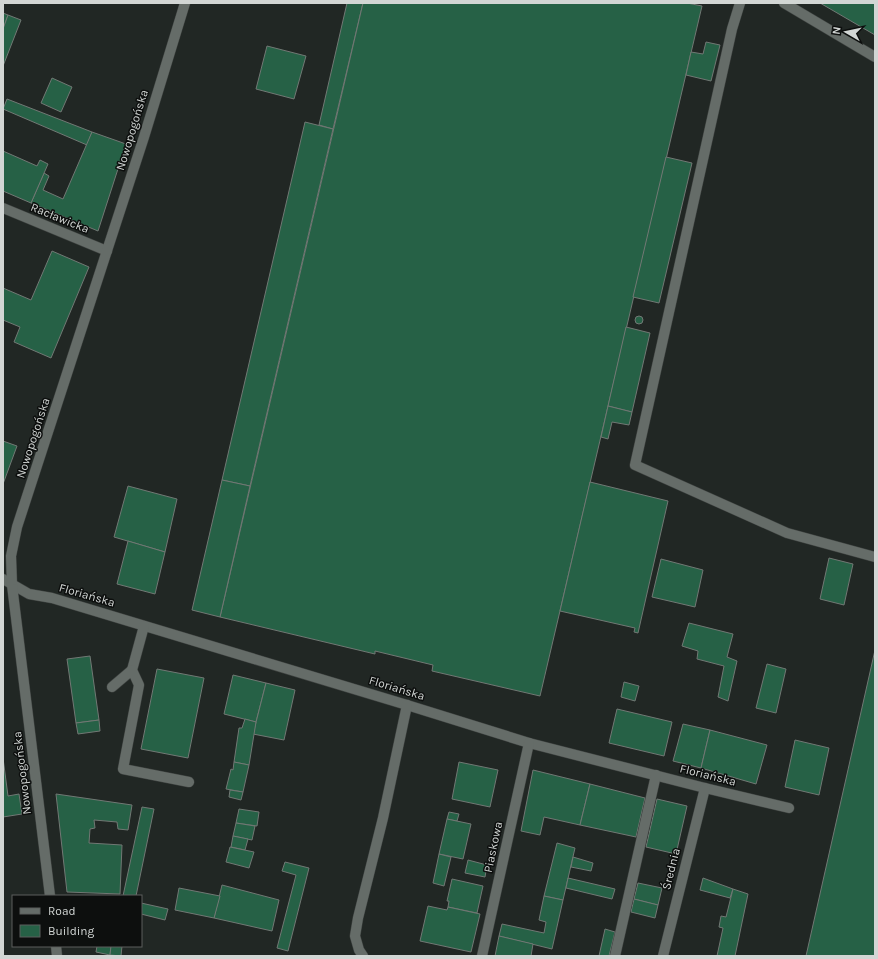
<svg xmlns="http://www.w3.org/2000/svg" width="878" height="959" font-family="Karla,sans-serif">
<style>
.building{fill:#266146;stroke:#717874}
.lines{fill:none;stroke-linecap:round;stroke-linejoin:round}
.minor-casing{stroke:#3f4341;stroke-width:11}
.minor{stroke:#656c68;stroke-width:10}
.labels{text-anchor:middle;stroke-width:3;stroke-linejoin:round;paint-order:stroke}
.street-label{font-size:12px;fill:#d2d6d4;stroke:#0d0f0e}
</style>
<rect width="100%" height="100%" fill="#212724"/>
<g class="building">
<path d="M347 3H363L333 129 319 125Z"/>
<path d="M363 3H687L702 6 540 696 432 671 433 665 375 651V654L220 617Z"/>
<path d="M820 3H875V35Z"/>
<path d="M3 13 8 15 3 29Z"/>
<path d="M8 15 21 20 3 66V29Z"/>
<path d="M706 42 720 45 711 81 686 75 691 52 703 54Z"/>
<path d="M267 46 306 56 294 99 256 89Z"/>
<path d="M52 78 72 87 61 112 41 103Z"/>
<path d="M7 99 92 132 87 145 3 109Z"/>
<path d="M305 122 333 129 250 486 222 480Z"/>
<path d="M92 132 126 144 98 231 31 203 44 173 49 176 43 190 63 199Z"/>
<path d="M3 151 37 166 40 160 48 164 31 203 3 191Z"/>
<path d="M666 157 692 163 659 303 633 297Z"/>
<path d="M52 251 89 267 51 358 14 342 20 327 3 320V288L31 300Z"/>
<circle cx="639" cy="320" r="4"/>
<path d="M626 327 650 333 632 412 608 406Z"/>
<path d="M608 406 632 412 629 425 612 422 608 439 601 437Z"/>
<path d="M3 441 17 446 3 484Z"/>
<path d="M222 480 250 486 220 617 192 610Z"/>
<path d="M590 482 668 501 638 633 634 632 635 628 560 611Z"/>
<path d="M128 486 177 499 165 552 114 537Z"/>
<path d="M128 541 165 552 155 594 117 584Z"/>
<path d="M829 558 853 564 844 605 820 599Z"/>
<path d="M661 559 703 570 695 607 652 597Z"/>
<path d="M689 623 733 634 727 657 737 661 728 701 718 697 724 666 697 659 698 651 682 646Z"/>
<path d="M875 650V956H806Z"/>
<path d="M90 656 99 720 76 723 67 659Z"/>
<path d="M767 664 786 669 776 713 756 708Z"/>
<path d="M157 669 204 678 188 758 141 749Z"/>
<path d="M233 675 266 683 256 722 224 714Z"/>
<path d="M624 682 639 686 635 701 621 697Z"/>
<path d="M266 683 295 690 284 740 253 734Z"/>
<path d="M617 709 672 722 664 756 609 743Z"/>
<path d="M245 719 256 722 249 765 234 762 239 728H242Z"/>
<path d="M99 720 100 731 78 734 76 723Z"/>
<path d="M683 724 710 730 701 768 673 761Z"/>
<path d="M710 730 767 745 756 784 701 768Z"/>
<path d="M795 740 829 748 819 795 785 787Z"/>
<path d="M3 758 8 796 19 794 22 814 3 817Z"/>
<path d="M234 762 249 765 243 792 226 789 231 769 233 770Z"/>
<path d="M459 762 498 770 490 807 452 799Z"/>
<path d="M533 770 590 784 580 825 544 817 540 835 521 831Z"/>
<path d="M590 784 645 798 636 837 580 825Z"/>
<path d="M230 790 243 792 241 800 229 797Z"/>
<path d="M56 794 132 805 128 830 118 829 117 822 94 820 95 828 90 829 89 843 122 845 120 894 67 892Z"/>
<path d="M657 799 687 806 676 854 646 847Z"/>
<path d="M142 807 154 809 136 896H123Z"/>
<path d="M239 809 259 812 257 826 236 823Z"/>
<path d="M449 812 459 814 457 821 447 819Z"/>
<path d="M447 819 471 824 463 859 439 854Z"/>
<path d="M236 823 255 826 252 840 233 836Z"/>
<path d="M233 836 248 839 245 850 231 847Z"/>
<path d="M557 843 575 848 563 900 544 896Z"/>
<path d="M230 847 254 852 249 868 226 862Z"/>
<path d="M439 854 451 857 444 886 433 883Z"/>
<path d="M573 857 593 863 591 871 571 867Z"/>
<path d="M468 860 487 865 485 877 465 873Z"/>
<path d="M285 862 309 868 288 951 277 948 296 875 282 871Z"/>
<path d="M568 878 615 889 612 899 566 888Z"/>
<path d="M703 878 733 889 730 898 700 890Z"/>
<path d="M452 879 483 886 477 913 448 907 449 901H447Z"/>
<path d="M638 883 662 888 658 905 634 899Z"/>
<path d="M222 885 279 900 272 931 214 918Z"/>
<path d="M179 888 220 896 214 918 175 910Z"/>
<path d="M733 889 748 894 735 956H717L723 928 719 927 721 916 726 917Z"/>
<path d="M544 896 563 900 552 949 499 936 502 924 544 933 546 922 539 920Z"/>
<path d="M634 899 658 905 655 918 631 912Z"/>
<path d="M141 903 168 909 165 920 141 914Z"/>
<path d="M428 906 447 910 448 907 480 914 471 952 420 941Z"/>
<path d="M605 929 615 932 609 956H599Z"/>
<path d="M499 936 533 944 531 956H495Z"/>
<path d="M97 946H111L110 955 96 952Z"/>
<path d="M111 946H122L121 956 110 955Z"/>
</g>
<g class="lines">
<g class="minor-casing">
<g id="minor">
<path d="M740 3 732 29 635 465 787 533 875 557"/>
<path d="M784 3 875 57"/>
<path d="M3 208 107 251"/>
<path d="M3 579 29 594 52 598 407 705 529 743 705 788 789 808"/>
<path d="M144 626 132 670 139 685 123 769 189 782"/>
<path d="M112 687 132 670"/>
<path d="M50 896 12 585 11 556 17 527 144 137 185 3"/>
<path d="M56 946 57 956"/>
<path d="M363 956 359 950 355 936 358 918 383 818 407 705"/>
<path d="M482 956 529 743"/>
<path d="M615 956 656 775"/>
<path d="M663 956 705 788"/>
</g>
</g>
<use href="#minor" class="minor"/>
</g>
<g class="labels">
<g class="street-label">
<text transform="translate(132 130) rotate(-73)" y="4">Nowopogońska</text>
<text transform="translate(60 218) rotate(22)" y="4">Racławicka</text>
<text transform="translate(33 438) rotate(-72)" y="4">Nowopogońska</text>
<text transform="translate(87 595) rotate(16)" y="4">Floriańska</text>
<text transform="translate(397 688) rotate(17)" y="4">Floriańska</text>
<text transform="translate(22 773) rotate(-97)" y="4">Nowopogońska</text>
<text transform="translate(708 775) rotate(14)" y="4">Floriańska</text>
<text transform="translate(493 847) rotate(-78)" y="4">Piaskowa</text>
<text transform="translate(671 869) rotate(-76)" y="4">Średnia</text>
</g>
</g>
<rect width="878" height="959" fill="none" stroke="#d2d6d4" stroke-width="8"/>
<rect x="12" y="895" width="130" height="52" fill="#0d0f0e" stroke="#5c5f5d"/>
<rect x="20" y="908" width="20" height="6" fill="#656c68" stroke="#5c5f5d"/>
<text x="48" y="915" font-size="12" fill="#d2d6d4">Road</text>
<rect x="20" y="925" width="20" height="12" fill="#266146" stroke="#5c5f5d"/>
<text x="48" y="935" font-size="12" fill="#d2d6d4">Building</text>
<g transform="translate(846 32) rotate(279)" stroke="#0d0f0e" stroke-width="3" paint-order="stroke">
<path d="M0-3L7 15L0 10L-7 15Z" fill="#d2d6d4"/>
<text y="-6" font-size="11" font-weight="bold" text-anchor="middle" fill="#d2d6d4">N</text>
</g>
</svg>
